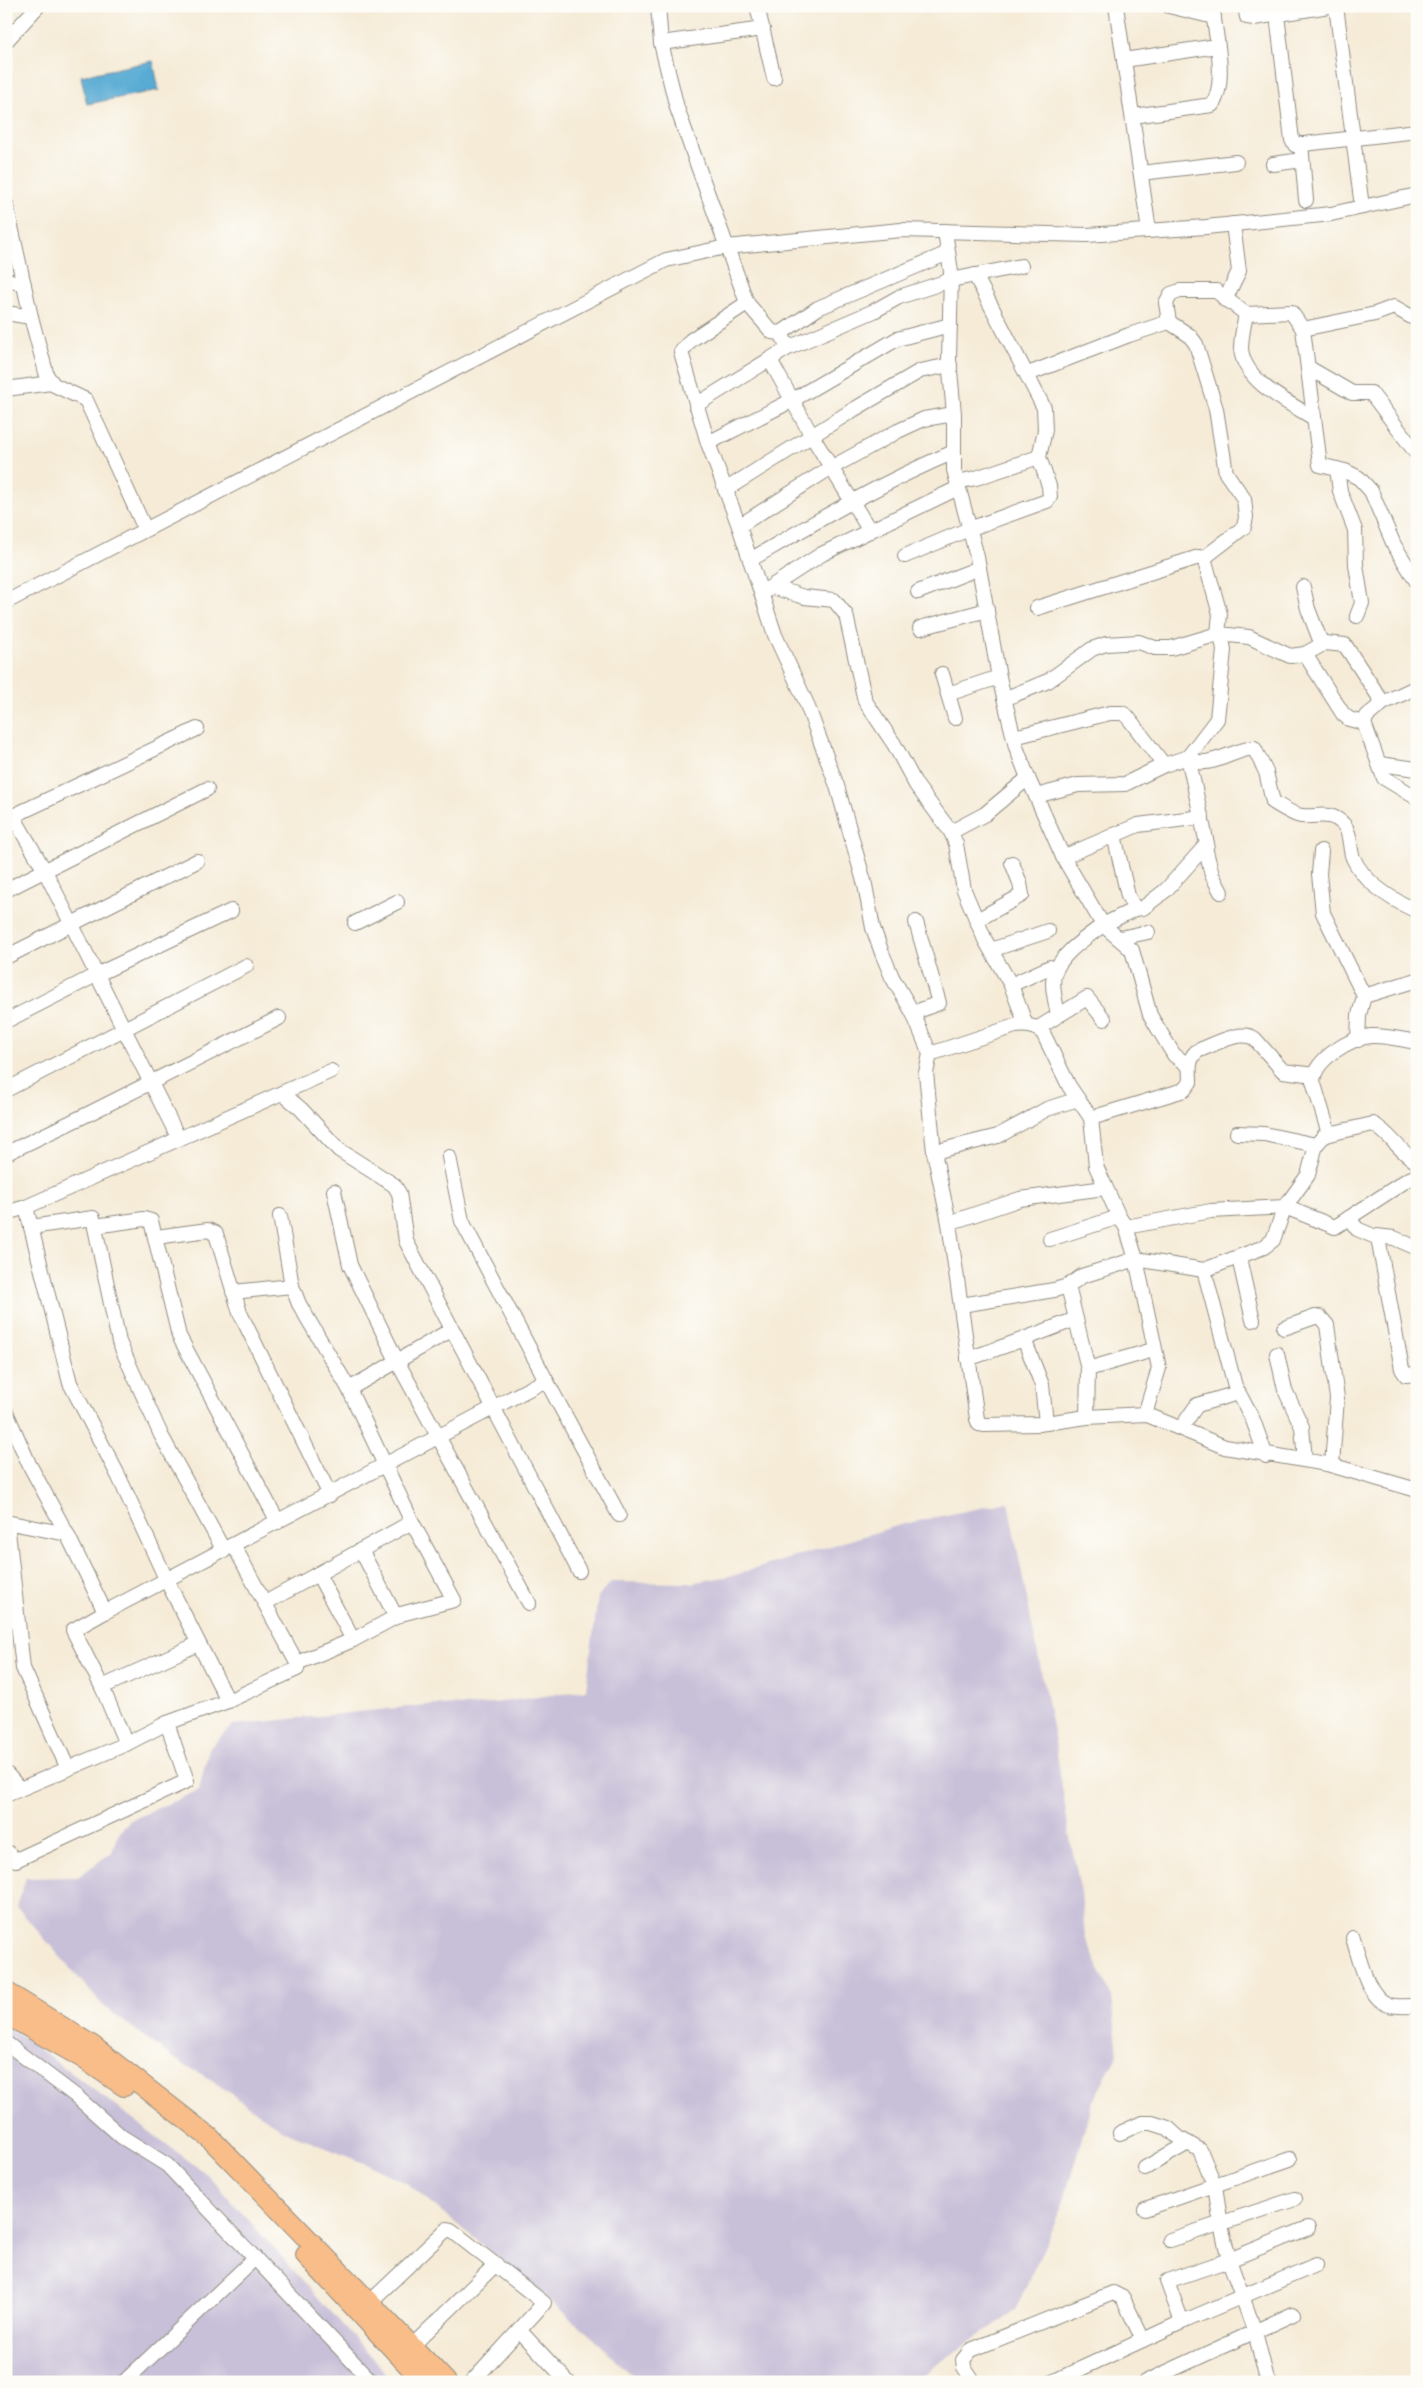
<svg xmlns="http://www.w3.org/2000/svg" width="1423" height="2388" font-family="'Comic Neue',sans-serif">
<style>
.industrial{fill:#c8bfd8}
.water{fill:#58abd4;stroke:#426b80}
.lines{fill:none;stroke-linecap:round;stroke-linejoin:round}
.minor-casing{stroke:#908b81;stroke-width:16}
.highway-casing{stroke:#908b81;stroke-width:22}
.minor{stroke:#fff;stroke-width:14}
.highway{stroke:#f8bd89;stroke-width:20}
</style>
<rect width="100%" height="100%" fill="#fdfcf7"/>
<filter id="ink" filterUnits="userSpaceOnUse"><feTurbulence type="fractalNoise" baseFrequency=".02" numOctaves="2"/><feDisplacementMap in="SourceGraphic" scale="10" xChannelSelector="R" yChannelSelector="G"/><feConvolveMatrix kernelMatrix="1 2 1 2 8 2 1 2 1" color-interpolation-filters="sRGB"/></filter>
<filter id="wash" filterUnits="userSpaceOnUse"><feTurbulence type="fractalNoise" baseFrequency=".0096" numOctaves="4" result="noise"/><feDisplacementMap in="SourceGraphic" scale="20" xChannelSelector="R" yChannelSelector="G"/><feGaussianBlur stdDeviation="1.12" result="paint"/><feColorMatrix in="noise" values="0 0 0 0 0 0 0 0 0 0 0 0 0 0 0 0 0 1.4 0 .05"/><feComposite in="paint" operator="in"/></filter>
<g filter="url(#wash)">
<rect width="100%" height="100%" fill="#f5ebd7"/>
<g class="industrial">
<path d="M1008 1502 1056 1747 1069 1833 1081 1893 1085 1937 1112 1997 1118 2054 1092 2103 1063 2204 1015 2311 911 2382H643L633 2377 599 2343 554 2304 408 2184 371 2166 282 2130 213 2081 170 2056 102 2005 17 1907 26 1878 78 1877 112 1852 117 1836 129 1821 199 1790 209 1748 233 1725 427 1705 474 1706 586 1690 598 1597 611 1582 690 1583 735 1575 900 1525Z"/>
<path d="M6 2024 209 2176 394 2382H6Z"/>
</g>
<path class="water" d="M153 61 159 90 87 104 81 76Z"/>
</g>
<g filter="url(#ink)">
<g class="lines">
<g class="minor-casing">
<g id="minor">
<path d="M658 6 661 43 677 108 747 303 691 340 681 352 708 443 739 526 775 635 806 702 837 786 865 885 873 928 882 953 892 977 913 1013 930 1054 926 1073 934 1152 949 1223 977 1419 979 1424 985 1425 1039 1424 1087 1417 1145 1414 1225 1447 1327 1464 1417 1490"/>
<path d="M757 6 774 78"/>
<path d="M1116 6 1149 231"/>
<path d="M1169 6 1214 17"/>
<path d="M1245 6 1247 17 1254 18 1329 6"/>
<path d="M1336 6 1362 207"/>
<path d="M1277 15 1292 140 1295 145 1417 131"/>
<path d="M6 41 38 6"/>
<path d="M661 43 763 29"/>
<path d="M1124 60 1217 46"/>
<path d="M1133 116 1212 105C1228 83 1215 32 1212 6"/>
<path d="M1301 144 1306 200"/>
<path d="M1273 164 1302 160"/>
<path d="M1141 173 1236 162"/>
<path d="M6 204 31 317 47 376 54 385 86 400 145 529"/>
<path d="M945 231 951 272 949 360 954 414V470L977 557 999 677 1016 747 1028 778 1063 857 1103 925C1087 937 1060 954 1054 975 1051 987 1056 1003 1058 1015"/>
<path d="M6 280 24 284"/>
<path d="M1225 300 1239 271 1233 224"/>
<path d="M747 303 772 332 781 333"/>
<path d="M6 313 31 317"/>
<path d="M1246 314C1244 325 1241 337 1241 349 1244 382 1289 403 1314 418"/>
<path d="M1169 322 1189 335 1196 344 1216 409 1226 473 1244 499 1246 517 1244 527 1204 558"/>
<path d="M1303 329 1375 314 1394 307 1417 320"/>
<path d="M788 348 781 333 818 308 948 253"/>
<path d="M770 360 812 436 870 531"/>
<path d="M1309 368 1352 393H1371L1417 454"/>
<path d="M1028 374 1129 335 1169 322 1166 303 1171 294 1180 291H1216L1246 314 1291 312 1303 329 1320 465 1345 471 1359 478 1371 491 1394 545 1417 582"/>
<path d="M6 389 51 383"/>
<path d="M696 405 788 348 874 311 899 297 951 280 1021 266"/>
<path d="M708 443 791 401 897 339 950 325"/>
<path d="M1337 469 1340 491 1355 530 1356 565 1362 603 1357 616"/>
<path d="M957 482 976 478 1039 457"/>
<path d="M725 490 853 410 920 371 950 365"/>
<path d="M739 526 827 470 898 431 924 419 954 414"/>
<path d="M905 556 969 529 1047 501 1050 497 1049 486 1039 457 1045 430 1044 408 975 275"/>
<path d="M750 560C817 521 882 482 954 452"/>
<path d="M773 587 804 597 834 600 846 615 865 701 894 744 916 785 951 832 956 844 964 890 985 940 1011 985 1026 1025"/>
<path d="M1303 587 1308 609 1322 645"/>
<path d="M766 590 822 554 958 488"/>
<path d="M918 592 979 568"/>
<path d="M6 602 666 260 726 247 901 230 1087 235 1206 227 1331 214 1417 195"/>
<path d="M1037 608 1199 557 1204 558 1220 614 1218 634 1249 637 1290 656 1305 654 1325 643 1345 645 1383 703 1367 716 1364 723 1384 778 1417 798"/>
<path d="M920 628 987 610"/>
<path d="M1305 654 1343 714 1349 719 1364 723"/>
<path d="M942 674 955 718"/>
<path d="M948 694 999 677"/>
<path d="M1004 699 1048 681 1092 649 1106 644 1139 642 1155 648H1171L1218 634 1222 639 1224 650 1217 719 1188 757 1164 765 1125 784 1078 785 1036 796"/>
<path d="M1383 703 1417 687"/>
<path d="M1014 737 1110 713H1122L1127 716 1164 765"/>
<path d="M1188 757C1191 758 1195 762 1199 762 1217 764 1236 749 1254 748L1266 772 1273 802C1280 806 1289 812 1297 815 1313 820 1329 808 1344 825 1351 833 1349 848 1353 858 1365 884 1392 900 1417 911"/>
<path d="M1379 764 1417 769"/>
<path d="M951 832 985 814 1028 778"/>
<path d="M1114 835 1128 896 1135 909 1143 908 1166 890 1207 844 1188 757"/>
<path d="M1205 847 1212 875 1221 892"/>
<path d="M1321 851 1319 874 1323 913 1364 996"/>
<path d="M1063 857 1138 825 1202 817"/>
<path d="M6 890 207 789"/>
<path d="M1135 909 1103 925 1132 950 1150 1015 1174 1055 1189 1066"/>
<path d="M977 920 1022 895 1020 883 1012 863"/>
<path d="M355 923 397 902"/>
<path d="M1120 938 1148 932"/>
<path d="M991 950 1048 931"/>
<path d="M6 957 197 861"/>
<path d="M1011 985 1050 967"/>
<path d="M913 1013 939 1003 916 922"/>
<path d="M6 1021 96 975 231 911"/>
<path d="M1038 1028 1087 998 1104 1019"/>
<path d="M1358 1040 1359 1015 1364 996 1417 980"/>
<path d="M930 1054 1015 1026C1026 1025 1035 1025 1043 1033L1069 1086 1091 1118 1096 1166 1119 1217 1126 1227 1136 1259 1204 1270 1264 1247 1273 1240 1285 1207 1308 1175 1316 1145 1323 1137 1329 1134 1373 1124C1390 1133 1399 1152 1417 1162"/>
<path d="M6 1090 246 966"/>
<path d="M282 1093 301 1109 339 1150 394 1185 399 1193 406 1241 579 1571"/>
<path d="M1091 1118 1184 1090 1190 1082C1190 1071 1187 1060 1197 1051 1212 1046 1241 1028 1255 1039L1283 1071 1314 1075"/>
<path d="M1237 1133 1264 1134 1316 1145"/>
<path d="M1329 1134 1313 1081C1315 1059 1350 1038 1371 1036 1386 1035 1402 1040 1417 1042"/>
<path d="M179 1139 45 871 13 816 197 729"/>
<path d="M9 1152 88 1114 279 1018"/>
<path d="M934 1152 998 1136 1047 1109 1078 1099"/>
<path d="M334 1191 350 1265 397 1361 529 1603"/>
<path d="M26 1207 331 1071"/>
<path d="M6 1213 26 1207 70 1383 118 1475 167 1581 228 1701 167 1723"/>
<path d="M280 1216 292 1286 299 1304 349 1389 412 1522 454 1600 401 1614 353 1640 297 1663"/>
<path d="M1349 1218 1357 1229 1378 1238 1402 1369 1406 1375 1417 1374"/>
<path d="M949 1223 1020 1199 1105 1188"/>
<path d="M95 1226 144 1219 151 1221 179 1336 278 1522"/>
<path d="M31 1227 93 1218 119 1342 161 1435 224 1551"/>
<path d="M1126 1227 1211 1211 1285 1207 1335 1227 1407 1180 1417 1176"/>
<path d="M1376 1236 1394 1238 1417 1248"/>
<path d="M156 1237 208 1230 216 1234 240 1313 330 1495"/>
<path d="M1050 1239 1119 1217"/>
<path d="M1239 1258 1253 1320"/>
<path d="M1204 1270 1235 1386 1253 1420 1266 1456"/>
<path d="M1068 1286 1088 1369 1087 1417"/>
<path d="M233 1292 292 1286"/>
<path d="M961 1305 1054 1290 1068 1286 1082 1276 1136 1259 1159 1368 1145 1414"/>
<path d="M1284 1328 1315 1317H1320L1327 1325 1337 1398 1332 1465"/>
<path d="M1024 1339 1076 1319"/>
<path d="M1277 1354 1285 1390 1302 1427 1305 1460"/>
<path d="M968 1359 1024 1339 1042 1385 1046 1423"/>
<path d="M1088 1369 1153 1350"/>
<path d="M546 1380 619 1515"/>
<path d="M349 1389 451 1330"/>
<path d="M6 1412 29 1464 67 1534"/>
<path d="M1181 1428 1197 1405 1238 1393"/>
<path d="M6 1522 67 1534 105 1612 546 1380 462 1221 449 1157"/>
<path d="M7 1522 23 1668 68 1769"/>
<path d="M361 1550 396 1617"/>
<path d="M318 1574 353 1640"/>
<path d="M265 1603 412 1522"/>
<path d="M102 1687 198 1644"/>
<path d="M228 1701 297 1669V1663L234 1546"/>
<path d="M6 1773 20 1789"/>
<path d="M6 1795 126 1744 102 1687 73 1630 105 1612"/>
<path d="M6 1851 16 1860 187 1781 167 1723 126 1744"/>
<path d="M1353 1938C1359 1957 1367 1998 1389 2005 1397 2007 1409 2006 1417 2006"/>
<path d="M6 2043 77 2097 122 2137 167 2165 372 2382"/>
<path d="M1120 2133 1142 2123H1152L1168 2128 1179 2138 1200 2150 1215 2186 1221 2225 1229 2260 1255 2332 1267 2379 1270 2382"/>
<path d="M1145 2168 1188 2143"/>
<path d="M1145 2209 1290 2159"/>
<path d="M1170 2240 1295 2199"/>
<path d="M370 2302 447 2229 451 2230 544 2303 472 2382"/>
<path d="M1182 2322 1167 2281 1229 2260 1308 2228"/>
<path d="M520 2331 568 2382"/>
<path d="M412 2346 496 2264"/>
<path d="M124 2382 255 2258"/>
<path d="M974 2382 964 2367 963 2360 971 2350 1113 2293 1123 2298 1143 2340"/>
<path d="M1052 2382 1182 2322 1316 2265"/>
<path d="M1145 2382 1293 2314"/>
</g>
</g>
<g class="highway-casing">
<g id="highway">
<path d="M6 1992 91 2045 210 2138 446 2382"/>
<path d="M6 2014 83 2058 124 2086"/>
<path d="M306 2255 424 2382"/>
</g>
</g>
<use href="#minor" class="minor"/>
<use href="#highway" class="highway"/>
</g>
</g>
<rect width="1423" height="2388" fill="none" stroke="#fdfcf7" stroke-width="25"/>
</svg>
